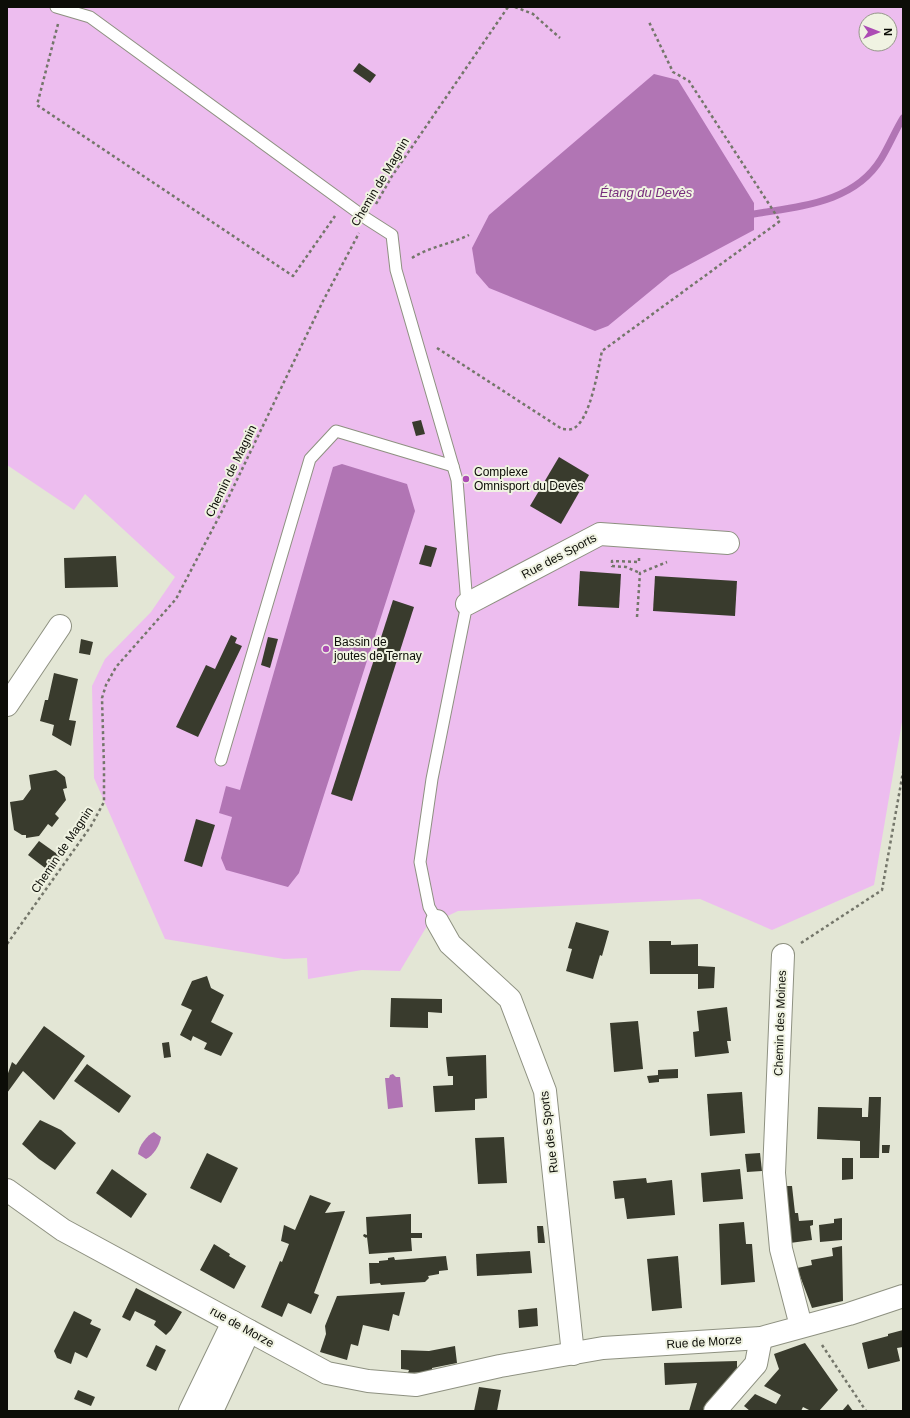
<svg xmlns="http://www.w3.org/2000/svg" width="910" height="1418" font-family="Arial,sans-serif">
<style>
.green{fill:#edbdef;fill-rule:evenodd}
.water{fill:#b175b4}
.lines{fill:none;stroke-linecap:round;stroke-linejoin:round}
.stream{stroke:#b175b4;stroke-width:7}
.building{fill:#393b2d}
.lane-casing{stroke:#8e9181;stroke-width:13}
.street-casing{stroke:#8e9181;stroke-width:24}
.path{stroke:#74766a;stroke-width:2.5;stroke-dasharray:3 3;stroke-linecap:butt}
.lane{stroke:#fff;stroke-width:11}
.street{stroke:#fff;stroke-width:22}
.poi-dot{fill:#ac4cb4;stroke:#f0f3e2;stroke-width:1.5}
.labels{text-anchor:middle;stroke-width:4;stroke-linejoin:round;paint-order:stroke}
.street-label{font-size:12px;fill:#0c0d07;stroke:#f0f3e2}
.poi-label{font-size:12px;fill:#0c0d07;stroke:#f0f3e2;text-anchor:start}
.water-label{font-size:13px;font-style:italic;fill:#772e7c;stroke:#f0f3e2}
</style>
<rect width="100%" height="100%" fill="#e3e6d5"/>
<path class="green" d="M7 7H903V716L874 885 772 930 700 899 458 911 427 926 400 971 362 970 308 979 307 958 284 959 165 939 94 778 92 686 105 659 151 612 175 577 85 494 74 510 7 465ZM866 20H890V44H866Z"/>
<g class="water">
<path d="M654 74 678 80 754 203V230L670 275 608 326 595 331 489 288 476 273 472 248 489 215Z"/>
<path d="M342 464 407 484 415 511 299 873 288 887 226 870 221 858 232 817 219 813 226 786 240 790 333 467Z"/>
<path d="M393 1074 396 1077H400L403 1107 388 1109 385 1078H389L390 1075Z"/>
<path d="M154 1132 161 1137C160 1145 153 1156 146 1159L138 1154C139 1146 147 1135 154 1132Z"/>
</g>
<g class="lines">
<path class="stream" d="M754 214C800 206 854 203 881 159 889 146 895 131 903 118"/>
</g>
<g class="building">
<path d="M359 63 376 75 370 83 353 71Z"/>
<path d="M421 420 425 434 416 436 412 422Z"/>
<path d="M559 457 589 475 561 524 530 506Z"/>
<path d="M425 545 437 548 431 567 419 564Z"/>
<path d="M116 556 118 587 65 588 64 558Z"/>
<path d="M580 571 621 574 619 608 578 606Z"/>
<path d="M655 576 737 581 735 616 653 611Z"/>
<path d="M393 600 414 607 352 801 331 794Z"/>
<path d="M231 635 237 638 235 643 242 646 198 737 176 727 206 665 215 669Z"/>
<path d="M268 637 278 639 270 668 261 665Z"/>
<path d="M81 639 93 642 90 655 79 653Z"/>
<path d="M54 673 78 679 69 720 76 721 71 746 52 735 54 725 40 721 45 700H48Z"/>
<path d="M56 770 65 777 67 788 63 789 66 800 55 814 59 818 52 827 48 824 39 836 26 838V835H22L14 830 10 802 23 800 31 789 29 775Z"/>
<path d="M196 819 215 825 202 867 184 861Z"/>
<path d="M39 841 60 856 49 871 28 855Z"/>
<path d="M576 922 609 931 602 956 600 955 593 979 566 971 572 949 568 948Z"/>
<path d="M649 941H671V945L698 944V966L715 967 714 988 698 989V974H650Z"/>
<path d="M207 976 211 988 224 995 211 1022 233 1033 221 1056 204 1049 207 1043 193 1036 191 1041 180 1035 192 1010 181 1005 192 981Z"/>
<path d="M391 998 442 999V1013L428 1012V1028L390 1027Z"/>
<path d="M727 1007 731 1041H727L729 1053 695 1057 693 1032 699 1031 697 1011Z"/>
<path d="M638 1021 643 1069 614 1072 610 1023Z"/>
<path d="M44 1026 85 1056 54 1100 23 1071 7 1093V1076L12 1062 16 1065Z"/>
<path d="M169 1042 171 1057 164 1058 162 1043Z"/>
<path d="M486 1055 487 1098 475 1099V1110L435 1112 433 1086 453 1085V1076H448L446 1057Z"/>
<path d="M87 1064 131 1096 119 1113 74 1081Z"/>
<path d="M678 1069V1078L659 1079V1082L649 1083 647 1076 658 1075V1070Z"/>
<path d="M742 1092 745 1133 710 1136 707 1094Z"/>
<path d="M869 1097H881L879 1158H860V1141L817 1139 818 1107 862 1108V1117H868Z"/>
<path d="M40 1120 61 1130 76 1143 55 1170 39 1159 22 1144Z"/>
<path d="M504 1137 507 1183 478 1184 475 1138Z"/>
<path d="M882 1145H890L889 1153H882Z"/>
<path d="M207 1153 238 1168 221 1203 190 1188Z"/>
<path d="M760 1153 762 1171 747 1172 745 1154Z"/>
<path d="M842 1158H853V1179L842 1180Z"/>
<path d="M112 1169 147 1194 131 1218 96 1193Z"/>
<path d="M740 1169 743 1199 703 1202 701 1173Z"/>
<path d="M646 1178 647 1183 672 1180 675 1215 627 1219 624 1198 615 1199 613 1181Z"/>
<path d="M784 1186H792L795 1213H798L799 1221 813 1220V1225L810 1226 812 1240 790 1243Z"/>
<path d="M310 1195 331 1203 325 1213 345 1211 314 1293 319 1295 311 1314 288 1303 282 1317 261 1307 280 1261 282 1262 289 1244 281 1241 284 1225 295 1230Z"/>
<path d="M411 1214V1233H422V1238H411L412 1251 369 1254 367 1237 366 1238 363 1236 364 1234 367 1235 366 1217Z"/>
<path d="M842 1218V1240L820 1242 819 1225 834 1223V1219Z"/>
<path d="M744 1222 746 1244H752L755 1282 721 1285 719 1224Z"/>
<path d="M537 1226H543L545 1243H538Z"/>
<path d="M214 1244 230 1254 229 1256 246 1266 234 1289 200 1270Z"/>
<path d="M842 1246 843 1301 812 1308 797 1268 812 1265 811 1260 833 1256 832 1248Z"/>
<path d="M530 1251 532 1273 477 1276 476 1254Z"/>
<path d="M446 1256 448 1270 439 1271V1274L428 1276 429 1278 425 1282 381 1285 380 1283 370 1284 369 1263H379V1261L388 1260V1258L394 1257 395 1260Z"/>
<path d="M678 1256 682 1308 652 1311 647 1259Z"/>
<path d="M136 1288 182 1312 171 1330 166 1335 154 1325 156 1321 135 1311 130 1321 122 1317Z"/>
<path d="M405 1292 399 1316 393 1314 389 1331 363 1325 358 1346 351 1344 347 1360 320 1352 326 1334 325 1326 337 1296Z"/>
<path d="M537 1308 538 1326 519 1328 518 1310Z"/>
<path d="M74 1311 92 1320 90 1324 101 1329 87 1358 75 1352 71 1364 57 1358 54 1351Z"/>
<path d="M903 1330V1347L897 1348 900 1361 868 1369 862 1343 888 1336V1334Z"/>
<path d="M805 1343 838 1390 819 1411H811L803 1407 801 1411H750L744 1406 755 1394 776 1404 781 1395 764 1386 779 1369 774 1354Z"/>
<path d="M156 1345 166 1350 156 1371 146 1366Z"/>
<path d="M455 1346 457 1363 432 1368V1372L408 1373 409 1370 401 1369V1350L429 1351Z"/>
<path d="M737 1361V1372L703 1411H689L697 1383 665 1385 664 1363Z"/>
<path d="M479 1387 501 1390 497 1411H474Z"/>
<path d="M78 1390 95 1397 91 1406 74 1399Z"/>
<path d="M848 1404 853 1411H842Z"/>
</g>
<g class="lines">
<g class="lane-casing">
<g id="lane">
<path d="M56 7 90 17 367 219 392 235 396 270 457 480 467 604 432 779 420 862 429 907 437 921"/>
<path d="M221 760 310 459 336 431 453 466"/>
</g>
</g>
<g class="street-casing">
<g id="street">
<path d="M467 604 600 534 728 543"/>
<path d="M7 705 60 626"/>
<path d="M437 921 450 944 510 999 545 1091 573 1354"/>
<path d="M783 955 774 1173 781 1249 801 1326"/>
<path d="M7 1190 63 1230 327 1373 368 1381 416 1385 500 1366 603 1348 761 1338 849 1314 903 1296"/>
<path d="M190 1411 233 1322"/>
<path d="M212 1411 249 1331"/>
<path d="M715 1411 756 1364 761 1338"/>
</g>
</g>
<g class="path">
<path d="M515 7 533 14 560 38"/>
<path d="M58 24 37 105 293 276 335 216"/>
<path d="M376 204 392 176 508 7"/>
<path d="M412 258C429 247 451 244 469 235"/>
<path d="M437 348 562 429C565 429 569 430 572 429 590 423 598 369 602 351L780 221 689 81 673 72 649 22"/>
<path d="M639 558V562L612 561V566L626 567 640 573"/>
<path d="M637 617 640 573 667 562"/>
<path d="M801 943 882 890 903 772"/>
<path d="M7 944 91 826 104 802V767L102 698 106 685 116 667 176 599 221 513 322 303 359 233"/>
<path d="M822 1345 866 1411"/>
</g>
<use href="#lane" class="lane"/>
<use href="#street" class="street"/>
</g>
<g class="poi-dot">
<circle cx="466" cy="479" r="4"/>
<circle cx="326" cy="649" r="4"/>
</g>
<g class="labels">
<g class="street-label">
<text transform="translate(380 182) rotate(-59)" y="4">Chemin de Magnin</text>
<text transform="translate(231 471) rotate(-64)" y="4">Chemin de Magnin</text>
<text transform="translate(559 556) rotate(-28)" y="4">Rue des Sports</text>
<text transform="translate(62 850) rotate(-56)" y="4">Chemin de Magnin</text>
<text transform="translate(780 1023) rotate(-88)" y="4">Chemin des Moines</text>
<text transform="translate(549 1132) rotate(-97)" y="4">Rue des Sports</text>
<text transform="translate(242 1327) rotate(29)" y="4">rue de Morze</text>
<text transform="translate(704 1342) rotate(-4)" y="4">Rue de Morze</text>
</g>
<g class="poi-label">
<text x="474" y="476">Complexe<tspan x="474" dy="14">Omnisport du Devès</tspan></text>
<text x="334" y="646">Bassin de<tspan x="334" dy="14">joutes de Ternay</tspan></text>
</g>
<g class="water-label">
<text x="646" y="197">Étang du Devès</text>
</g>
</g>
<rect width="910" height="1418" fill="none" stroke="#0c0d07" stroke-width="16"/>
<g transform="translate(878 32) rotate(90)"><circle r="19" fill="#f0f3e2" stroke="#95978a"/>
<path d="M0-3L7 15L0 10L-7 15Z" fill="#ac4cb4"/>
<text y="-6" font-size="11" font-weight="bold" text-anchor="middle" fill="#0c0d07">N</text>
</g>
</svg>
